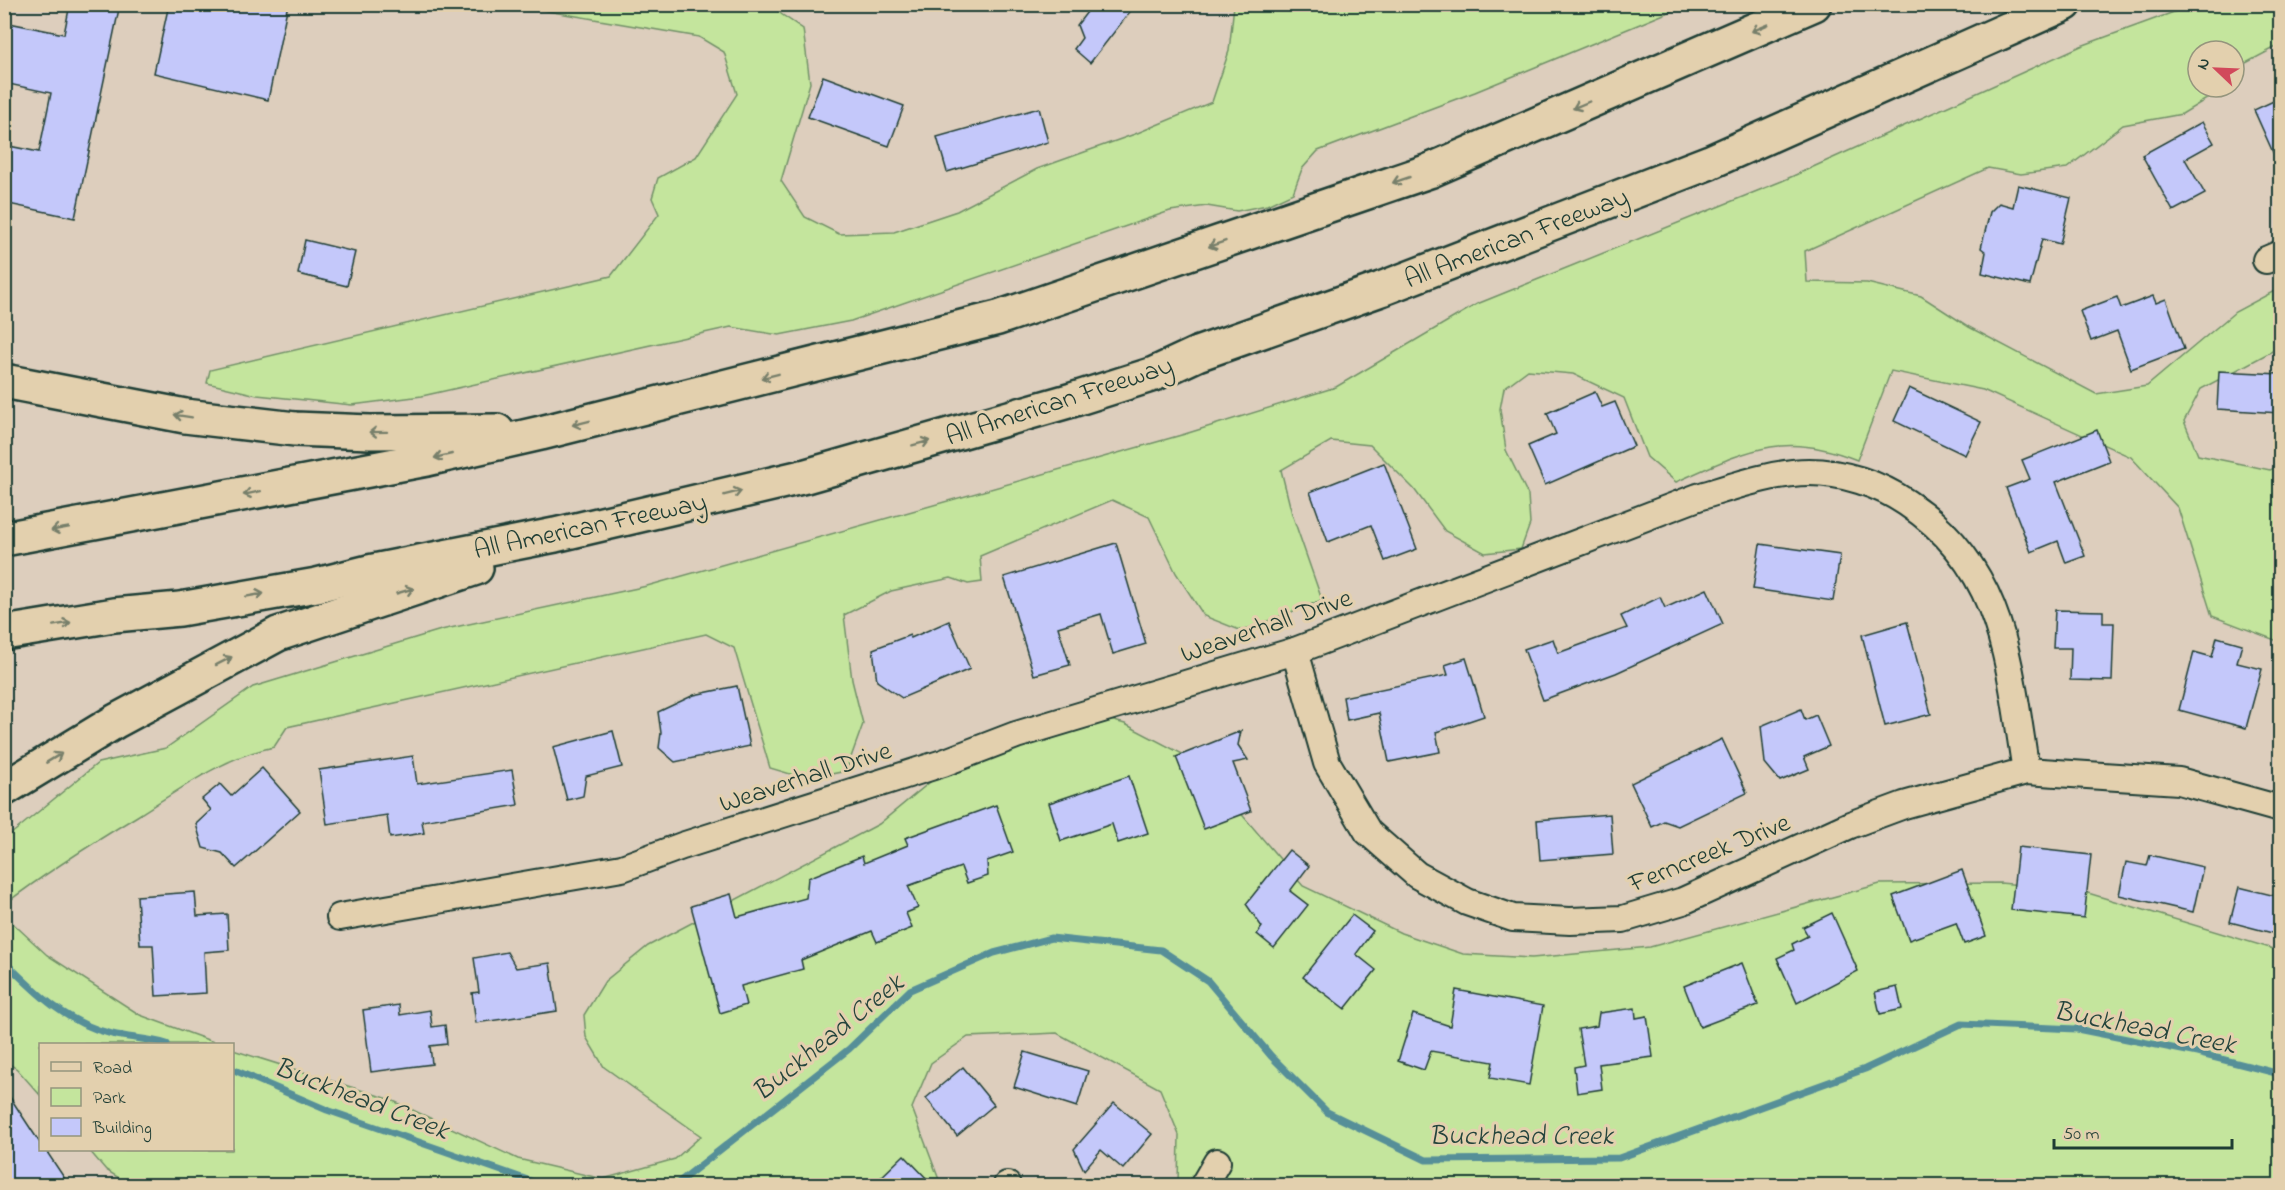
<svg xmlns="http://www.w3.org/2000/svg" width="2285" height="1190" font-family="'Indie Flower',sans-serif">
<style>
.green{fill:#c4e59d;stroke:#729168;stroke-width:1.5}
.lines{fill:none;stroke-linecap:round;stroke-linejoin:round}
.stream{stroke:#568f98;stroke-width:7}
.building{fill:#c4c8fa;stroke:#1f3d34;stroke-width:1.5}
.street-casing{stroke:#1f3d34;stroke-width:30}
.highway-casing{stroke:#1f3d34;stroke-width:38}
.street{stroke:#e3d0ae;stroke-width:26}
.highway{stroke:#e3d0ae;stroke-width:33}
.oneway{stroke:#777f6b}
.labels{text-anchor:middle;stroke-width:6;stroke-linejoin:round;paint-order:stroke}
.street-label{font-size:27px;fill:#1f3d34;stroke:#e3d0ae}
.water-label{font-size:28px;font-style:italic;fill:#24443c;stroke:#e3d0ae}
</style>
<rect width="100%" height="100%" fill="#ddcebd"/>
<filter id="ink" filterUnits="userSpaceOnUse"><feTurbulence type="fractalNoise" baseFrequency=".0167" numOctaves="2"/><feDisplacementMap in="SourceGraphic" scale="12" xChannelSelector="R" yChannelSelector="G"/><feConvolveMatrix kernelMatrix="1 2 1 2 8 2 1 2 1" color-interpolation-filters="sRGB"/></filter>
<g filter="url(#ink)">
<g class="green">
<path d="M512 5H774L781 14 803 29 810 83 781 181 805 217 839 234 894 232 957 211 1037 169 1135 134 1212 102 1229 51 1234 5H1686L1475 92 1318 151 1302 169 1293 193 1267 205 1237 211 1207 206 1170 211 851 321 779 335 731 327 422 396 352 405 257 395 207 383 210 370 611 276 659 214 652 198 658 178 696 157 737 94 724 52 699 37Z"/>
<path d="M2193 5H2280V45L2240 66 2234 72V51H2198V87H2220L2210 97 2182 114 2123 125 2067 168 2021 174 1988 168 1805 251 1807 282 1867 283 1921 296 1969 327 2096 394 2147 386 2235 312 2280 288V347L2201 389 2184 421 2198 455 2270 470 2280 466V642L2212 616 2178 508 2131 457 1983 390 1891 371 1857 460C1783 429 1744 452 1676 482L1647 457 1624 398 1573 374 1528 370 1504 388 1500 409 1506 450 1528 495 1530 524 1521 549 1485 553 1445 531 1414 489 1370 445 1331 441 1281 470 1292 514 1322 600 1242 631 1204 616 1176 573 1149 517 1112 500 980 556 982 582 968 584 951 578 891 591 844 615 852 680 863 724 846 771 807 779 770 768 734 648 706 634 287 727 274 747C223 757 182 788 139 815 93 843 48 871 5 904V839L98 763 166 748 253 687 441 630 647 586 1185 434 1336 387 1477 304 1782 181 2081 46Z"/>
<path d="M1093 715 1125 724 1196 761 1303 886 1401 933 1463 954 1532 958 1650 947 1880 884 2000 883 2078 890 2280 951V1185H1178L1179 1135 1160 1089 1057 1033 968 1037 931 1063 912 1108 941 1185 132 1186 106 1170 89 1150H232L233 1050 389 1099 518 1159 603 1179 675 1159 701 1136 604 1067 586 1037 584 1015 605 981 648 946 879 824 981 740Z"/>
<path d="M4 915 47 955 140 1015 219 1044H40V1095L17 1069 5 1061Z"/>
</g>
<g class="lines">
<g class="stream">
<path d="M4 961C36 993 66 1023 112 1034 130 1038 149 1039 167 1044"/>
<path d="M232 1069 327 1110 545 1186"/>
<path d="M674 1186 849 1049 910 990 994 953 1051 938 1161 950 1208 981 1271 1056 1327 1112 1426 1160 1619 1158 1865 1069 1961 1024 2077 1029 2197 1053 2280 1074"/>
</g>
</g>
<g class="building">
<path d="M70 4H120L75 218 4 203V145L39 152 51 93 4 83V22L64 34Z"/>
<path d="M169 4H288L268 100 154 73Z"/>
<path d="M1093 4H1136L1090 63 1074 49 1082 38 1077 25Z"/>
<path d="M823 76 904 106 889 146 808 117Z"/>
<path d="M2280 98V168L2254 110Z"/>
<path d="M1039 108 1048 142 947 172 937 137Z"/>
<path d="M2202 122 2214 143 2185 159 2205 194 2173 211 2142 155Z"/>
<path d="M2018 185 2071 198 2060 244 2042 239 2030 285 1982 273 1986 252 1981 248 1990 212 1999 203 2013 207Z"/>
<path d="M305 240 355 252 347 286 298 274Z"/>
<path d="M2153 296 2156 303 2166 299 2184 349 2131 369 2117 331 2091 341 2080 311 2117 297 2121 308Z"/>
<path d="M2219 371 2280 374V413L2217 409Z"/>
<path d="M1909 388 1981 422 1965 455 1894 421Z"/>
<path d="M1595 392 1602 407 1615 402 1634 446 1545 485 1528 446 1556 434 1547 413Z"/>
<path d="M2097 430 2109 461 2056 482 2085 556 2066 563 2058 541 2031 552 2006 488 2030 479 2022 460Z"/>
<path d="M1384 463 1417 549 1385 561 1371 525 1328 542 1310 492Z"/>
<path d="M1116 543 1146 644 1113 654 1101 614 1058 627 1070 665 1034 675 1004 577Z"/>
<path d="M1760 544 1840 555 1833 601 1753 589Z"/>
<path d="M1707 589 1723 624 1616 673 1543 700 1524 649 1553 639 1558 653 1627 628 1621 616 1660 597 1665 608Z"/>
<path d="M2055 610 2103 611V623H2114L2112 681 2070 680 2071 648H2053Z"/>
<path d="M949 621 970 669 902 698 877 681 873 649 910 635 911 638Z"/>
<path d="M1907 622 1931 714 1885 726 1862 635Z"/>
<path d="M2217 637 2242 644 2237 663 2262 669 2246 728 2179 710 2194 652 2212 657Z"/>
<path d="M1466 658 1484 716 1436 732 1440 752 1389 762 1379 713 1347 720 1343 697 1448 675 1445 665Z"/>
<path d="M737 686 750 746 675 762 659 748 661 733 658 712 694 695Z"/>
<path d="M1801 709 1805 720 1816 715 1829 746 1804 757 1809 769 1780 781 1765 763 1761 726Z"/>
<path d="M613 731 622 767 586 776 583 796 567 800 553 747Z"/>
<path d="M1241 731 1238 745 1248 760 1233 763 1251 811 1204 829 1176 757Z"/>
<path d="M1722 739 1747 793 1678 826 1664 821 1652 827 1631 783Z"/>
<path d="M413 756 417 784 512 770 518 805 422 821 424 833 390 838 387 815 327 824 319 770Z"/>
<path d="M262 768 300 811 236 868 222 853 203 848 196 824 211 810 202 799 220 784 231 796Z"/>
<path d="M1129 776 1148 833 1118 843 1112 824 1061 841 1049 803Z"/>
<path d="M996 805 1013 852 987 861 988 876 967 883 961 867 908 886 918 908 906 913 912 928 877 942 872 931 801 960 803 969 741 986 746 1005 720 1013 691 906 731 894 737 917 806 898 808 878 862 856 864 863 908 845 905 838Z"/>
<path d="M1610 814 1613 854 1540 860 1537 820Z"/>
<path d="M2018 847 2091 855 2084 918 2011 910Z"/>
<path d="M1289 850 1309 866 1290 891 1308 905 1274 948 1257 934 1262 927 1246 904Z"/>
<path d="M2150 855 2203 867 2193 912 2119 895 2126 862 2147 866Z"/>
<path d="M1962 870 1986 936 1964 944 1956 923 1909 940 1893 896Z"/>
<path d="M2239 887 2280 897V935L2230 922Z"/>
<path d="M195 892 197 916 227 914 229 950 204 952 206 993 156 996 153 945H140L137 896Z"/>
<path d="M1832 913 1858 971 1797 1003 1777 958 1794 950 1792 944 1808 936 1803 927Z"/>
<path d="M1352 915 1373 931 1356 954 1376 970 1345 1009 1303 977Z"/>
<path d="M507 952 516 968 550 963 557 1011 476 1023 472 993 479 992 474 958Z"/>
<path d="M1742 963 1758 1005 1700 1027 1684 986Z"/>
<path d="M1897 987 1902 1009 1880 1014 1875 992Z"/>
<path d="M1456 990 1543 1006 1529 1085 1490 1078 1493 1062 1431 1051 1424 1070 1398 1061 1413 1014 1450 1026Z"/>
<path d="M399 1005 400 1015 430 1010 432 1027 445 1025 447 1044 430 1046 432 1064 371 1072 363 1010Z"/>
<path d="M1635 1008 1636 1018 1647 1016 1653 1057 1599 1064 1602 1089 1577 1093 1574 1067 1584 1065 1578 1029 1597 1026 1599 1013Z"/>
<path d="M1025 1052 1088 1071 1077 1107 1014 1087Z"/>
<path d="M963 1067 994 1105 957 1136 926 1098Z"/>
<path d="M4 1088 40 1143V1149H45L69 1185H4Z"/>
<path d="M1114 1103 1152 1134 1123 1169 1101 1150 1084 1170 1074 1149Z"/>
<path d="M904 1155 933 1185H873Z"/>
</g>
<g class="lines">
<g class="street-casing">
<g id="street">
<path d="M2266 260 2280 254"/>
<path d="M1295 651 1327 763 1368 832 1417 875 1467 902 1513 918 1570 921 1623 919 1683 901 1850 825 1904 805 2026 771 2179 781 2280 809"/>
<path d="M340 917 622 868 682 846 943 763 1016 735 1295 651 1698 497C1732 487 1774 472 1809 472 1843 472 1879 484 1907 503 2005 568 2009 665 2026 771"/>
<path d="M1007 1185V1186"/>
<path d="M1203 1186 1217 1162"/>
</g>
</g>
<g class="highway-casing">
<g id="highway">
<path d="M4 381 185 416 295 429 370 432 497 431"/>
<path d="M4 539 427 459 541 433 998 318 1429 171 1814 4"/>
<path d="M4 633 114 615 180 609 317 585 369 572 555 535 806 476 1072 400 1154 374 1197 354 1381 289 1710 162 2065 4"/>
<path d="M4 789 116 721 278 634 476 568"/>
</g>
</g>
<use href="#street" class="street"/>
<use href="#highway" class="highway"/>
</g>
<defs><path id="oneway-shaft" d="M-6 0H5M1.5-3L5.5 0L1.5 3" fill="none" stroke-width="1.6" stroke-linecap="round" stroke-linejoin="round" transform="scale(1.5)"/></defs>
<g class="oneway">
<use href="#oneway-shaft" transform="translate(1760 28) rotate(157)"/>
<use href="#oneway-shaft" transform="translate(1581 105) rotate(157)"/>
<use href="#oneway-shaft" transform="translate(1401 180) rotate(161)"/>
<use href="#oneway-shaft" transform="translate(1217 244) rotate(161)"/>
<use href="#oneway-shaft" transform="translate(770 376) rotate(166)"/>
<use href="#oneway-shaft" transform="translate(183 416) rotate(-171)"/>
<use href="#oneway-shaft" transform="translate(581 423) rotate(166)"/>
<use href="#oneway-shaft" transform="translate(378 432) rotate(179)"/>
<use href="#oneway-shaft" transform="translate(921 443) rotate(-15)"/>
<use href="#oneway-shaft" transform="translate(443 456) rotate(167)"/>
<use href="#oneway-shaft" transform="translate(252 493) rotate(168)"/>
<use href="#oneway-shaft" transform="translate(733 493) rotate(-14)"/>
<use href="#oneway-shaft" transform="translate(60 529) rotate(170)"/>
<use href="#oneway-shaft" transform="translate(405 591) rotate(-16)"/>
<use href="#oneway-shaft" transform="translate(255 595) rotate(-10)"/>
<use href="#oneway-shaft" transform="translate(62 624) rotate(-10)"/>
<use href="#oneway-shaft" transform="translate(224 661) rotate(-27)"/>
<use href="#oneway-shaft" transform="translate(54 758) rotate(-31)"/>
</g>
</g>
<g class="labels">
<g class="street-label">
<text transform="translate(1516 237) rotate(-21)" y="9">All American Freeway</text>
<text transform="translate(1059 400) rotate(-18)" y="9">All American Freeway</text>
<text transform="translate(590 525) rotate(-12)" y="9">All American Freeway</text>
<text transform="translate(1266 625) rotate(-19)" y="9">Weaverhall Drive</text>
<text transform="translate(805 776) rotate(-18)" y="9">Weaverhall Drive</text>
<text transform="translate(1709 852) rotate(-22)" y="9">Ferncreek Drive</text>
</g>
<g class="water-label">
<text transform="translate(2145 1026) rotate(11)" y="10">Buckhead Creek</text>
<text transform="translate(827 1036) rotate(-39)" y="10">Buckhead Creek</text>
<text transform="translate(362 1097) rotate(21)" y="10">Buckhead Creek</text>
<text x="1521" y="1144">Buckhead Creek</text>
</g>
</g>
<rect width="2285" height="1190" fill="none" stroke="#e3d0ae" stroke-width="24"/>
<rect x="12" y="12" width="2261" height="1166" fill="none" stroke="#1f3d34" stroke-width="2" filter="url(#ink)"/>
<rect x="39" y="1043" width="195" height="108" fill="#e3d0ae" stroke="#95957d" stroke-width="1.5"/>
<rect x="51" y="1062" width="30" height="9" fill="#e3d0ae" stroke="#95957d" stroke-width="1.5"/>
<text x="93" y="1073" font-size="18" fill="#1f3d34">Road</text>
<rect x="51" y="1088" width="30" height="18" fill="#c4e59d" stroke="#95957d" stroke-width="1.5"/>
<text x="93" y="1103" font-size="18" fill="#1f3d34">Park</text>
<rect x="51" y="1118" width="30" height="18" fill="#c4c8fa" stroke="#95957d" stroke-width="1.5"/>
<text x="93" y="1133" font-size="18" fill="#1f3d34">Building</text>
<g transform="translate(2216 69) rotate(293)"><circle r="28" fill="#e3d0ae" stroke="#95957d" stroke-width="1.5"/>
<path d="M0-4.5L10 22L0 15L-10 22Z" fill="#d1495b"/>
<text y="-9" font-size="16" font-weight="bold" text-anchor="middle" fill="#1f3d34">N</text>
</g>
<path d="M2054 1139v9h178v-9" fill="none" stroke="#1f3d34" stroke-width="3"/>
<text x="2063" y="1139" font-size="18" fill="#1f3d34" stroke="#e3d0ae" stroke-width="4.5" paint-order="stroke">50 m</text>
</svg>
